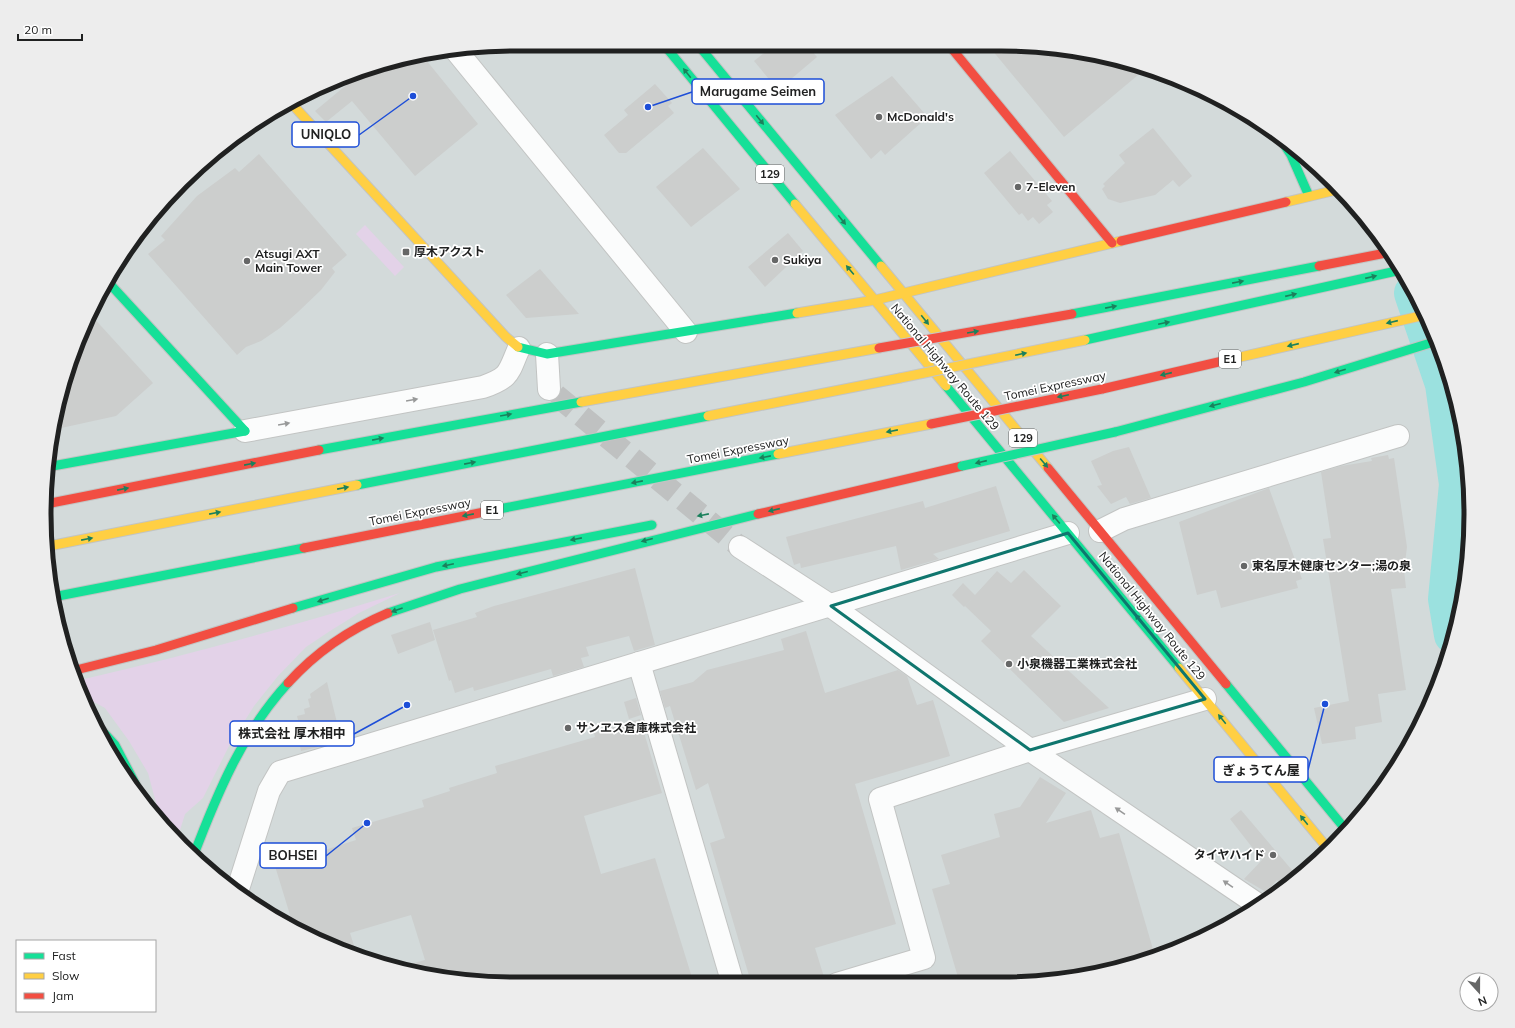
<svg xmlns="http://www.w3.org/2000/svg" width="1515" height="1028" font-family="Mulish,'Noto Sans JP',sans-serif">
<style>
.built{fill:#d3dada}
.green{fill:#e3d2e8}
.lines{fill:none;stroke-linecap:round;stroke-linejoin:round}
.river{stroke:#9be1df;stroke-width:38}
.building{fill:#cccecd}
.street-tunnel{stroke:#bfc1c1;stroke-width:22;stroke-dasharray:22 11;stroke-linecap:butt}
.street-casing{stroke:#c2c4c3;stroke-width:24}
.fast-casing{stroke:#c2c4c3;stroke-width:11}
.slow-casing{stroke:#c2c4c3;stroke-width:11}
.jam-casing{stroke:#c2c4c3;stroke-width:11}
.street{stroke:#fbfcfc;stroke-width:22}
.fast{stroke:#16e098;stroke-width:9}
.slow{stroke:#ffcf43;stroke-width:9}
.jam{stroke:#f24e42;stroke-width:9}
.fast-bridge-casing{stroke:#c5c6c6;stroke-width:11;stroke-linecap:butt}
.slow-bridge-casing{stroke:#c5c6c6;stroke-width:11;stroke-linecap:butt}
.jam-bridge-casing{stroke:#c5c6c6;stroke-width:11;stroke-linecap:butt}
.fast-bridge{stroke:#16e098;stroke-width:9}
.slow-bridge{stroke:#ffcf43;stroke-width:9}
.jam-bridge{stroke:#f24e42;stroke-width:9}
.oneway{fill:#1b805c}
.oneway2{fill:#989999}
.marked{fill:none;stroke:#0f766e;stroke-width:3;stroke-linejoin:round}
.poi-dot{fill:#666767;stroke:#fff;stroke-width:1.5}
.labels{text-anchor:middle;stroke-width:3.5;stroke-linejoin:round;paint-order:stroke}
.shield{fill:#fff;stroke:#636464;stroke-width:1}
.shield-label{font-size:11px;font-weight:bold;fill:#202121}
.poi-label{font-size:12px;font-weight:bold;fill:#202121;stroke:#fff;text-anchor:start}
.street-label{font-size:12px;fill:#202121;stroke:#fff}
.rim{fill:none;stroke:#202121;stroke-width:5}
.leader{fill:none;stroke:#1d4ed8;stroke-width:1.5}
.callout-dot{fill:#1d4ed8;stroke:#fff;stroke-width:1.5}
.callout{fill:#fff;stroke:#1d4ed8;stroke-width:1.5}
.callout-label{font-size:13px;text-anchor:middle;font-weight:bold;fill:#202121}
</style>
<rect width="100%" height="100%" fill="#e7e9e9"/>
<path class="built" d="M1001 44 1092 53 1209 93 1262 123 1333 182 1392 253 1435 334 1462 422 1471 514 1462 605 1435 694 1392 775 1333 846 1262 905 1181 948 1093 975 1001 984H514L423 975 306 935 228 887 182 847 107 749 69 665 53 606 45 483 53 422 80 334 141 228 182 182 253 123 363 69 452 48Z"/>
<g class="green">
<path d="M365 225 404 267 395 276 356 234Z"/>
<path d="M400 593 359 613 330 631 306 647 278 676 254 706 229 746 203 798 185 814 177 840 160 818 148 773 129 741 105 708 83 696 76 681C185 656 293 626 400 593Z"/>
</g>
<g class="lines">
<path class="river" d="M1413 293 1444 384 1458 484 1447 599 1453 635"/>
</g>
<g class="building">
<path d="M987 44 1092 53 1144 70 1064 137Z"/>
<path d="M807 45 817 57 778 90 754 61 773 46Z"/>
<path d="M422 55 478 124 415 176 352 101 326 122 315 111 367 68Z"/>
<path d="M892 76 925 114 921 118 923 121 885 155 881 150 871 159 835 115Z"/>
<path d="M655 84 672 103 668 106 674 113 626 153H619L604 135 628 115 624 110Z"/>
<path d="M1153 128 1192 176 1179 187 1173 180 1155 195 1120 203 1108 199 1102 189 1105 186 1103 184 1125 163 1119 155Z"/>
<path d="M703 148 740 189 691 227 656 187Z"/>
<path d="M1010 151 1052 201 1047 205 1053 212 1039 224 1033 217 1028 221 1022 213 1019 215 984 173Z"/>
<path d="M259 154 347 255 332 268 335 272 321 290 298 312 280 328 261 341 246 347 237 355 148 254 165 240 161 236 197 196 235 168 239 172Z"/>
<path d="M788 233 803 251 765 287 748 267Z"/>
<path d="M540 269 579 314 526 318 506 295Z"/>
<path d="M91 315 153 383 116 416 52 430 80 334Z"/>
<path d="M1129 447 1151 498 1130 504 1126 497 1111 504 1097 486 1102 485 1091 461 1113 451Z"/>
<path d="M1388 455 1389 459 1394 458 1407 547 1404 570 1406 588 1391 589 1406 690 1378 694 1382 722 1355 727 1356 739 1322 744 1314 708 1349 701 1323 539 1331 538 1321 472 1341 466 1372 461 1371 458Z"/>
<path d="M996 486 1010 531 933 554 939 559 901 570 896 546 801 568 800 563 794 565 786 537 923 501 925 508Z"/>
<path d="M1269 488 1302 579 1296 581 1298 588 1221 608 1216 590 1197 595 1179 522Z"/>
<path d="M635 568 655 645 634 651 629 636 586 647 589 656 581 658 584 667 553 676 551 669 474 691 473 687 455 693 451 680 449 681 433 630 477 617 475 613 494 606Z"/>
<path d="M1024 570 1061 606 1031 636 1109 708 1064 722 981 641 991 631 965 606 972 599 964 607 952 595 963 583 975 595 997 571 1011 583Z"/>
<path d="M430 622 435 640 398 654 391 635Z"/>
<path d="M806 631 825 693 898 670 907 676 917 705 933 700 950 756 855 784 896 924 815 948 824 977 799 984H763L760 976 750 979 710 843 725 838 708 783 696 790 670 706 665 708 660 691 693 682 707 670 784 650 781 639Z"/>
<path d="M327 682 341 739 317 744 318 747 301 751 294 721 298 720 297 716 305 714 304 709 310 707 308 699 311 698 310 694Z"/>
<path d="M636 698 641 715 629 719 624 702Z"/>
<path d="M640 719 662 793 584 816 601 874 655 858 694 984H514L423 975 400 967 425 960 411 915 350 933 356 952 306 935 294 928 275 866 356 840 352 828 424 807 422 800 450 791 449 788 497 773 495 766 595 737 594 733Z"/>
<path d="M1040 777 1066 793 1046 823 1091 810 1100 838 1119 833 1155 956 1093 975 1001 984H960L932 889 950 884 941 855 1000 837 994 814 1020 807Z"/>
<path d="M1241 810 1297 876 1283 887 1277 880 1266 892 1244 879 1262 860 1230 819Z"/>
</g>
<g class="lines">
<path class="street-tunnel" d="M556 395 740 547"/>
<g class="street-casing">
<g id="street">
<path d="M454 48 686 332"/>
<path d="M547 354 549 389"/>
<path d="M245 431 483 387C511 377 508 373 519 348"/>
<path d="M1100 531 1124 519 1398 436"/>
<path d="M740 547 831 606 1030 750 1260 906"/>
<path d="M639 663 733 984"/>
<path d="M237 892 269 791 280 772 1068 533"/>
<path d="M837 984 924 958 880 799 1030 750 1205 699"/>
</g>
</g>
<g class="fast-casing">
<g id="fast">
<path d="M665 46 795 204"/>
<path d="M699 46 881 266"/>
<path d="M1280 138 1291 155 1309 196"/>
<path d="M109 283 245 431"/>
<path d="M1072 314 1319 266"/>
<path d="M1085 340 1401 270"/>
<path d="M518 347 547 354 797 313"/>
<path d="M946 386 1179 668"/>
<path d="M1115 432 1304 382 1437 341"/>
<path d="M319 450 581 402"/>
<path d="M47 467 245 431"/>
<path d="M357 485 708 416"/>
<path d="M494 510 778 454"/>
<path d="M53 597 304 548"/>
<path d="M293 608 436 567 652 525"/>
<path d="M388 613 460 589 758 514"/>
<path d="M1226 684 1346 830"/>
<path d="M95 723 115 745 138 789"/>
<path d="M193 857C217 794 242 733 288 683"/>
</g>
</g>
<g class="slow-casing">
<g id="slow">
<path d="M292 104 506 337 518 347"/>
<path d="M1286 202 1340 189"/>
<path d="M795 204 946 386"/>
<path d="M881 266 1048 468"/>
<path d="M797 313 875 300 1121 241"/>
<path d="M1227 360 1425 315"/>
<path d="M581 402 879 348"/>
<path d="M708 416 900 378"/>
<path d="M778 454 931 424"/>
<path d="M49 546 357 485"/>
<path d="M1179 668 1329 850"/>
</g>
</g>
<g class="jam-casing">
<g id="jam">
<path d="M948 44 1112 243"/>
<path d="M1121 241 1286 202"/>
<path d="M1319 266 1391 252"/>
<path d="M1102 389 1227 360"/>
<path d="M1048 468 1226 684"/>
<path d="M46 504 319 450"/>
<path d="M758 514 962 466"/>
<path d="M304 548 494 510"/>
<path d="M72 671 156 650 293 608"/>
<path d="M288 683C316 652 350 629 388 613"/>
</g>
</g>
<use href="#street" class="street"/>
<use href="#fast" class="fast"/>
<use href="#slow" class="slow"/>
<use href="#jam" class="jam"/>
<g class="fast-bridge-casing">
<path id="fast-bridge" d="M962 466 1115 432"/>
</g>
<g class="slow-bridge-casing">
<path id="slow-bridge" d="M900 378 1085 340"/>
</g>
<g class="jam-bridge-casing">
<g id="jam-bridge">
<path d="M879 348 1072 314"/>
<path d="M931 424 1102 389"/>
</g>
</g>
<use href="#fast-bridge" class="fast-bridge"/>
<use href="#slow-bridge" class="slow-bridge"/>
<use href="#jam-bridge" class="jam-bridge"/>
</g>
<defs><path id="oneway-solid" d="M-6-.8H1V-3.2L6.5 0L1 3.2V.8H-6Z"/></defs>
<g class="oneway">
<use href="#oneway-solid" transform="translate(687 73) rotate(-129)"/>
<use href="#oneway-solid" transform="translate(760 120) rotate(51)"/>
<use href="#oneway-solid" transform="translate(842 220) rotate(51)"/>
<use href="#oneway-solid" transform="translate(850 270) rotate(-130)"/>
<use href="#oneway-solid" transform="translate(1371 277) rotate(-13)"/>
<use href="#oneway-solid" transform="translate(1238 282) rotate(-11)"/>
<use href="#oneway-solid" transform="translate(1291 295) rotate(-13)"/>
<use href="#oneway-solid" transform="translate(1111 307) rotate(-11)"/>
<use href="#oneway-solid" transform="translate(925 320) rotate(51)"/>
<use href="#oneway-solid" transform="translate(1392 322) rotate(167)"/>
<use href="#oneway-solid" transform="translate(1164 323) rotate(-12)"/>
<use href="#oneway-solid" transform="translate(973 332) rotate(-10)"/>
<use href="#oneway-solid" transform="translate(1293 345) rotate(167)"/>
<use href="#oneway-solid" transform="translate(1021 354) rotate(-12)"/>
<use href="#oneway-solid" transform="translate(1340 371) rotate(163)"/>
<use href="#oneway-solid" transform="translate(1166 374) rotate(167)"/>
<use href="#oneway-solid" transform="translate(1063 396) rotate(168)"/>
<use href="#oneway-solid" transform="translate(1215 405) rotate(165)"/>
<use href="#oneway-solid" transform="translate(506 415) rotate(-10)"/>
<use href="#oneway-solid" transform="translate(892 431) rotate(169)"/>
<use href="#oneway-solid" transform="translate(378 439) rotate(-11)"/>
<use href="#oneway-solid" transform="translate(765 457) rotate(169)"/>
<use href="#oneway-solid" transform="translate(981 462) rotate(167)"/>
<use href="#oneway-solid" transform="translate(470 463) rotate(-11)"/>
<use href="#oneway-solid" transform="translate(1044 463) rotate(50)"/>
<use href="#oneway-solid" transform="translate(250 464) rotate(-11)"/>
<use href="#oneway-solid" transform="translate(637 482) rotate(169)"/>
<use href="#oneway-solid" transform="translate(343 488) rotate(-11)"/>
<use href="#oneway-solid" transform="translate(123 489) rotate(-11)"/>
<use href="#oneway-solid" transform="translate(774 510) rotate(167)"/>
<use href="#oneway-solid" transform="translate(215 513) rotate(-11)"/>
<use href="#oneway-solid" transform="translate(468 515) rotate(169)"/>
<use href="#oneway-solid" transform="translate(703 515) rotate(169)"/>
<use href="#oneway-solid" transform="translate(1056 519) rotate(-130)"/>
<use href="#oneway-solid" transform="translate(87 539) rotate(-11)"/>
<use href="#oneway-solid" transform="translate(576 539) rotate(169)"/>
<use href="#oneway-solid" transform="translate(647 540) rotate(165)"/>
<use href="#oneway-solid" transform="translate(448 565) rotate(168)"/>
<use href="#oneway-solid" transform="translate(522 573) rotate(165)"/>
<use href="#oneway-solid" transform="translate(323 600) rotate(163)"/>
<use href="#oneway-solid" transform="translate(397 610) rotate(160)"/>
<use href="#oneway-solid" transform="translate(1139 619) rotate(-129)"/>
<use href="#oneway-solid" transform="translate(1222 719) rotate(-129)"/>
<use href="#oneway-solid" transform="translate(1304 820) rotate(-129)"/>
</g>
<g class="oneway2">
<use href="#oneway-solid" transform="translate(412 400) rotate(-10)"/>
<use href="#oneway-solid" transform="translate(284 424) rotate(-10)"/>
<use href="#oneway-solid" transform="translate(1120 811) rotate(-146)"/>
<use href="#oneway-solid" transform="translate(1228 884) rotate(-146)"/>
</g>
<path class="marked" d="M1068 533 1205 699 1030 750 831 606Z"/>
<g class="poi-dot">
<circle cx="879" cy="117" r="4"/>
<circle cx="1018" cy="187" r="4"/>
<rect x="402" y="248" width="8" height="8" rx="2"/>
<circle cx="775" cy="260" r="4"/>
<circle cx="247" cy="261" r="4"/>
<circle cx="1244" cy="566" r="4"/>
<circle cx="1009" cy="664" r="4"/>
<circle cx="568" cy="728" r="4"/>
<circle cx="1273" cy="855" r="4"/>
</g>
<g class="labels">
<g class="shield">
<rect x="756" y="165" width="28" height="18" rx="3"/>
<rect x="1219" y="350" width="22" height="18" rx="3"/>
<rect x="1009" y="429" width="28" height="18" rx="3"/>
<rect x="481" y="501" width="22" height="18" rx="3"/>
</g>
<g class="shield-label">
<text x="770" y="178">129</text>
<text x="1230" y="363">E1</text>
<text x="1023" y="442">129</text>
<text x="492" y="514">E1</text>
</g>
<g class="poi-label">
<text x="887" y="121">McDonald's</text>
<text x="1026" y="191">7-Eleven</text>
<text x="414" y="256">厚木アクスト</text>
<text x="255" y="258">Atsugi AXT<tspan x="255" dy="14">Main Tower</tspan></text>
<text x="783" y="264">Sukiya</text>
<text x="1252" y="570">東名厚木健康センター;湯の泉</text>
<text x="1017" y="668">小泉機器工業株式会社</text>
<text x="576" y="732">サンヱス倉庫株式会社</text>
<text x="1265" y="859" text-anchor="end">タイヤハイド</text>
</g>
<g class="street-label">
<text transform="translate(945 367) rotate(50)" y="4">National Highway Route 129</text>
<text transform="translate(1055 386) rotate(-12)" y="4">Tomei Expressway</text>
<text transform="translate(738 450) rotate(-11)" y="4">Tomei Expressway</text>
<text transform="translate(420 512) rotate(-11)" y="4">Tomei Expressway</text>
<text transform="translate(1152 616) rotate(51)" y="4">National Highway Route 129</text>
</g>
</g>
<path d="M0 0H1515V1028H0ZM514 51H1001A463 463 0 0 1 1464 514V514A463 463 0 0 1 1001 977H514A463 463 0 0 1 51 514V514A463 463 0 0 1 514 51Z" fill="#ededed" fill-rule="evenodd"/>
<path class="rim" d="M514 51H1001A463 463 0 0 1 1464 514V514A463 463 0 0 1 1001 977H514A463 463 0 0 1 51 514V514A463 463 0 0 1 514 51Z"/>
<path class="leader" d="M648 107L692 92M413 96L359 135M407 705L354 734M1325 704L1308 770M367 823L326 856"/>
<g class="callout-dot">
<circle cx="648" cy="107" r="4"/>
<circle cx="413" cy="96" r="4"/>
<circle cx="407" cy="705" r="4"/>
<circle cx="1325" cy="704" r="4"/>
<circle cx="367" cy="823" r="4"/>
</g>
<g class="callout">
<rect x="692" y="79" width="132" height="25" rx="4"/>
<rect x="292" y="122" width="67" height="25" rx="4"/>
<rect x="230" y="721" width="124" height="25" rx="4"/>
<rect x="1214" y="757" width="94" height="25" rx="4"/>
<rect x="260" y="843" width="66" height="25" rx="4"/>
</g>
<g class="callout-label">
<text x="758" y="96">Marugame Seimen</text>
<text x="326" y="139">UNIQLO</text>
<text x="292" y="738">株式会社 厚木相中</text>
<text x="1261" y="775">ぎょうてん屋</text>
<text x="293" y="860">BOHSEI</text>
</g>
<rect x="16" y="940" width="140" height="72" fill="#ffffff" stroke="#a6a6a6"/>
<rect x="24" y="953" width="20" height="6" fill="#16e098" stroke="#a6a6a6"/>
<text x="52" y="960" font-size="12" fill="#202121">Fast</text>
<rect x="24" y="973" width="20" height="6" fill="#ffcf43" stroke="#a6a6a6"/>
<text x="52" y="980" font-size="12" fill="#202121">Slow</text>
<rect x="24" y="993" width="20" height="6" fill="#f24e42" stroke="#a6a6a6"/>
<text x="52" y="1000" font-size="12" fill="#202121">Jam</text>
<g transform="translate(1479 992) rotate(159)"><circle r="19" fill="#ffffff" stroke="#a6a6a6"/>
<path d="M0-3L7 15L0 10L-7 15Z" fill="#666767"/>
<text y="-6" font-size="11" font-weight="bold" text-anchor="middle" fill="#202121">N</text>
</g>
<path d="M18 34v6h64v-6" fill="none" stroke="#202121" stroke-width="2"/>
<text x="24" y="34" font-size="12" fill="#202121" stroke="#ffffff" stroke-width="3" paint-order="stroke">20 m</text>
</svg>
